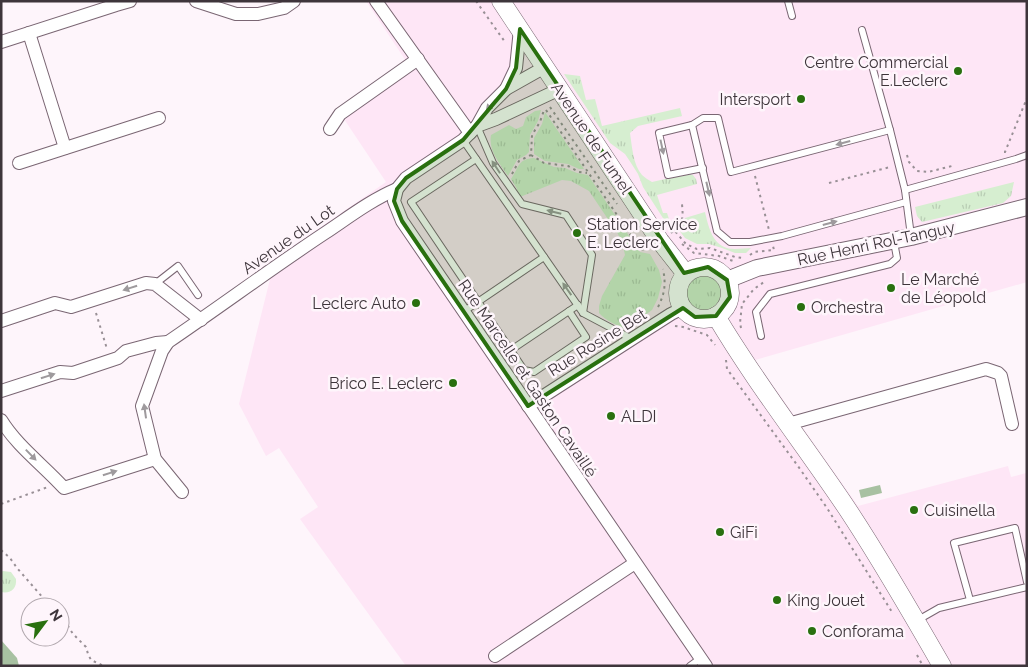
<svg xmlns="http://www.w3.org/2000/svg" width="1028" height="667" font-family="Raleway,sans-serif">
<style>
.built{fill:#fee6f6}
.grass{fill:url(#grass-tufts)}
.water{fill:#a8c1a2}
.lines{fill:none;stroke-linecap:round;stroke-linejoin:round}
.service-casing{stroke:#7a6673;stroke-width:8}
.minor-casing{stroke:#7a6673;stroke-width:14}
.tertiary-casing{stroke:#7a6673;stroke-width:18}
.secondary-casing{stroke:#7a6673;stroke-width:19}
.path{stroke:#999096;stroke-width:2;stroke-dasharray:2.5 4;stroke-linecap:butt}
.service{stroke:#fff;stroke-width:6}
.minor{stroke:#fff;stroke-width:12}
.tertiary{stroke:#fff;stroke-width:16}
.secondary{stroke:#fff;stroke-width:18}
.oneway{fill:#9e9a9d}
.marked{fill:#29700f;fill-opacity:0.2;stroke:#29700f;stroke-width:4;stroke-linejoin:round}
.poi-dot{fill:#29700f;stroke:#fef5fb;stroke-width:2}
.labels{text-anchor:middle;stroke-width:5;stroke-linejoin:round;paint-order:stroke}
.poi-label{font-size:16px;fill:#3e353b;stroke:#fef5fb;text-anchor:start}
.street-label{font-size:16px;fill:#3e353b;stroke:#fef5fb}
</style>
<defs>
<pattern id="grass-tufts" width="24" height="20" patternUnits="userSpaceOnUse" patternTransform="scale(1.25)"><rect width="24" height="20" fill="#d6eed0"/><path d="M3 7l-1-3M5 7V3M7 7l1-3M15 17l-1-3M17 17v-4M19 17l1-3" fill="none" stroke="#b9cdb4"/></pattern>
</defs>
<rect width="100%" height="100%" fill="#fef5fb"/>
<path class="built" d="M366 1H1027V282L755 360 858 506 1008 466 1011 477 1026 473 1027 666H406L300 519 318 507 279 448 266 456 239 404 275 259 386 182 344 119 412 70Z"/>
<g class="grass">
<path d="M564 74 580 76 586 100 595 99 602 126 680 108 682 116 638 126 630 133C632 146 633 165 642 175 645 178 649 180 652 182L687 174 693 175 696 179 697 184 657 195 663 213H667L670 222 681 219 679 224 670 229 643 187 638 174 631 163 625 154 610 143Z"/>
<path d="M541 110 538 121 530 135 529 152 526 155 517 160 508 176C500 164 488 151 491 135L509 125 516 129 523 126 526 117 535 111Z"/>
<path d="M545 112 584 169H579L568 164 545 161 534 154V138L542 124Z"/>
<path d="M534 158 554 167 565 168 577 173 588 175 640 252 650 254 659 270 662 282 658 298 652 310 626 329C616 325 606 321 599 313V306L602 296 625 255 623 246 618 234 589 191 571 181 562 180 520 197 517 194V189L511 179C519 168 517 159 534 158Z"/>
<path d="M1014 182 1011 196 1003 203 922 222 917 216 915 207Z"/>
<path d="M705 212C708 225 712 244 727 248 733 250 745 248 751 248L746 253H735L722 248 709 244H697L685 238 678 229 682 227 685 218Z"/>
<circle cx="703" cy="292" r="18"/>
<path d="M3 571 11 572 16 579C17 588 11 594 1 592V572Z"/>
</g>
<g class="water">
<path d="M880 485 882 493 861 498 859 490Z"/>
<path d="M1 640 17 658 19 666H1Z"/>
</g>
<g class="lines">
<g class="service-casing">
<g id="service">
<path d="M788 1 792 16"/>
<path d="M862 30 890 130 905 190 911 236"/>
<path d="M692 125 717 231 730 242H750L782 236 906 202"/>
<path d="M477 126 493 163 522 204 566 215 592 255 583 313"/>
<path d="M463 140 583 313 632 339"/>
<path d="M476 159 411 202 524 370 534 372 586 337 569 311"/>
<path d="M703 168 668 175 659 133 692 125 703 118H718L731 172 890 130"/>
<path d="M905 190 1016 159 1027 155"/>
<path d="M155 284 178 266 198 295"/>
<path d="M463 312 544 257"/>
<path d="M761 336 756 312 770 294 890 264 897 258 894 242"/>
<path d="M511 350 578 305"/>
<path d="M970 600 954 543 1015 528 1027 582"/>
<path d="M918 620 939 608 1027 587"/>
<path d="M690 666 701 658"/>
</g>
</g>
<g class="minor-casing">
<g id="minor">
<path d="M196 1 236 14H258L284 8 294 1"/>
<path d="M376 1 470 133"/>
<path d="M29 33 65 148"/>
<path d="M1 42 116 5 130 1"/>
<path d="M545 67 506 89 487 108 477 126 496 119 560 89"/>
<path d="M506 89 516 68 520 29"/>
<path d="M477 126 463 140 406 178 397 189 394 201 402 221 706 666"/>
<path d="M330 129 340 114 418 59"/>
<path d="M19 163 159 118"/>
<path d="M1 321 55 303 71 307 146 283 155 284 201 320"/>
<path d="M1 391 60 372 73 373 118 358 126 351 156 343 168 342"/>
<path d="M528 406 632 339 671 314 683 308"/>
<path d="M1 420C17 446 43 465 64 488L155 459"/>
<path d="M788 424 986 369 998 373 1001 376 1012 424"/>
<path d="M182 492 155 459 142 406 162 351 168 342C221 306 272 268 325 233 349 217 371 200 397 189"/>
<path d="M495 656 635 563"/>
</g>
</g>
<g class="tertiary-casing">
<path id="tertiary" d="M727 280 757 268 911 237 1027 207"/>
</g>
<g class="secondary-casing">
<g id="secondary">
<path d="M501 1 660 241 686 274"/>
<circle cx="704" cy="293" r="26"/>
<path d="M716 316C755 382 803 443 846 507 880 558 911 612 942 666"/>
</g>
</g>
<g class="path">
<path d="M476 1 505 42"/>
<path d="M550 107 617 204"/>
<path d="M546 110 640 249 647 250"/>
<path d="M1004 152H1005L1027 98"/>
<path d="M531 155 544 163 568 166 579 172 587 173"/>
<path d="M907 155 909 162 917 171 928 172 952 166"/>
<path d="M512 174 519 161 531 155 532 135 540 122 544 110"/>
<path d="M755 176 769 230"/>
<path d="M829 183 890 167"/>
<path d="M674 230C684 221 683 217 682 204"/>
<path d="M671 233 674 230 686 244 697 249 710 248 735 257 744 258"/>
<path d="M682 244 694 253 719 256 733 261"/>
<path d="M750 255 754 252 774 250 773 246"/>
<path d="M658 307C665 293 666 284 663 269"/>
<path d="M96 313 107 349"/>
<path d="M675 326 683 327 707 335 715 345"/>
<path d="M741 328 740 323 742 304 754 289 764 282"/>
<path d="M726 360 727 369 800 469 827 508 892 612"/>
<path d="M1 504 48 487"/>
<path d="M1 550 10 558 17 568 51 607"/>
<path d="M60 615 63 618 73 634 86 647 88 654 91 660 104 666"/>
<path d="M917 655 923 666"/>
</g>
<use href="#service" class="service"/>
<use href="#minor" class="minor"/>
<use href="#tertiary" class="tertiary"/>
<use href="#secondary" class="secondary"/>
</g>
<defs><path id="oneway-solid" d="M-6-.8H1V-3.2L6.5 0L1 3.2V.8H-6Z" transform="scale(1.25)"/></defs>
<g class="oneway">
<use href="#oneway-solid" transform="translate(491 105) rotate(131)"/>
<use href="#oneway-solid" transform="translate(843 143) rotate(165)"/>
<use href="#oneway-solid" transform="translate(662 147) rotate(78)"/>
<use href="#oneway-solid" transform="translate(496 167) rotate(-123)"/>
<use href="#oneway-solid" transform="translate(708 189) rotate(77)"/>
<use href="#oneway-solid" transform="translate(554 212) rotate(-166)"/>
<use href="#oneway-solid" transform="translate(830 223) rotate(-15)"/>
<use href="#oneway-solid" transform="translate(130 288) rotate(162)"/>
<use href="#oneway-solid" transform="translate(567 289) rotate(-125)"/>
<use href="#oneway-solid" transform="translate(48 376) rotate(-18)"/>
<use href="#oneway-solid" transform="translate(145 411) rotate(-98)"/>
<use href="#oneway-solid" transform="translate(31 455) rotate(46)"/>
<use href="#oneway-solid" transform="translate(110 473) rotate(-18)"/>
</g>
<path class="marked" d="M520 29 684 273 708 267 727 280 730 297 716 316 695 317 683 308 528 406 402 221 394 201 397 189 406 178 463 140 506 89 516 68Z"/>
<g class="poi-dot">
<circle cx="958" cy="71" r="5"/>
<circle cx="801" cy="99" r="5"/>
<circle cx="577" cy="233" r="5"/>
<circle cx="891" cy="288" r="5"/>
<circle cx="416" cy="303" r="5"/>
<circle cx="801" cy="307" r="5"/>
<circle cx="453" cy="383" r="5"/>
<circle cx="611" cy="416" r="5"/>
<circle cx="914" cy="510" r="5"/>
<circle cx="720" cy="532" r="5"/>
<circle cx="777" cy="600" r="5"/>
<circle cx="812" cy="631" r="5"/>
</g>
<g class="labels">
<g class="poi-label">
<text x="948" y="68" text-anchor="end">Centre Commercial<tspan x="948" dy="18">E.Leclerc</tspan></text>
<text x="791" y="105" text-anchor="end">Intersport</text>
<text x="587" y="230">Station Service<tspan x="587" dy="18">E. Leclerc</tspan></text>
<text x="901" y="285">Le Marché<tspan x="901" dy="18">de Léopold</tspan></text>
<text x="406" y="309" text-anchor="end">Leclerc Auto</text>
<text x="811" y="313">Orchestra</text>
<text x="443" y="389" text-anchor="end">Brico E. Leclerc</text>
<text x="621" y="422">ALDI</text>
<text x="924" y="516">Cuisinella</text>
<text x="730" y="538">GiFi</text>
<text x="787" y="606">King Jouet</text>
<text x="822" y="637">Conforama</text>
</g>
<g class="street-label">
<text transform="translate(592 138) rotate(56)" y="6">Avenue de Fumel</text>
<text transform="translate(288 239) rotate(-35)" y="6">Avenue du Lot</text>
<text transform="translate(876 243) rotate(-12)" y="6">Rue Henri Rol-Tanguy</text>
<text transform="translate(597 342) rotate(-32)" y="6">Rue Rosine Bet</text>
<text transform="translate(528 378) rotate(56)" y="6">Rue Marcelle et Gaston Cavaillé</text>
</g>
</g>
<rect width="1028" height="667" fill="none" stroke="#3e353b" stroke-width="5"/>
<g transform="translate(45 622) rotate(58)"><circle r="24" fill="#fef5fb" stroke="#b1a8ae"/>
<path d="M0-4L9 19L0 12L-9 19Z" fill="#29700f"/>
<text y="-8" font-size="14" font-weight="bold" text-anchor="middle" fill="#3e353b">N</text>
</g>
</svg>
